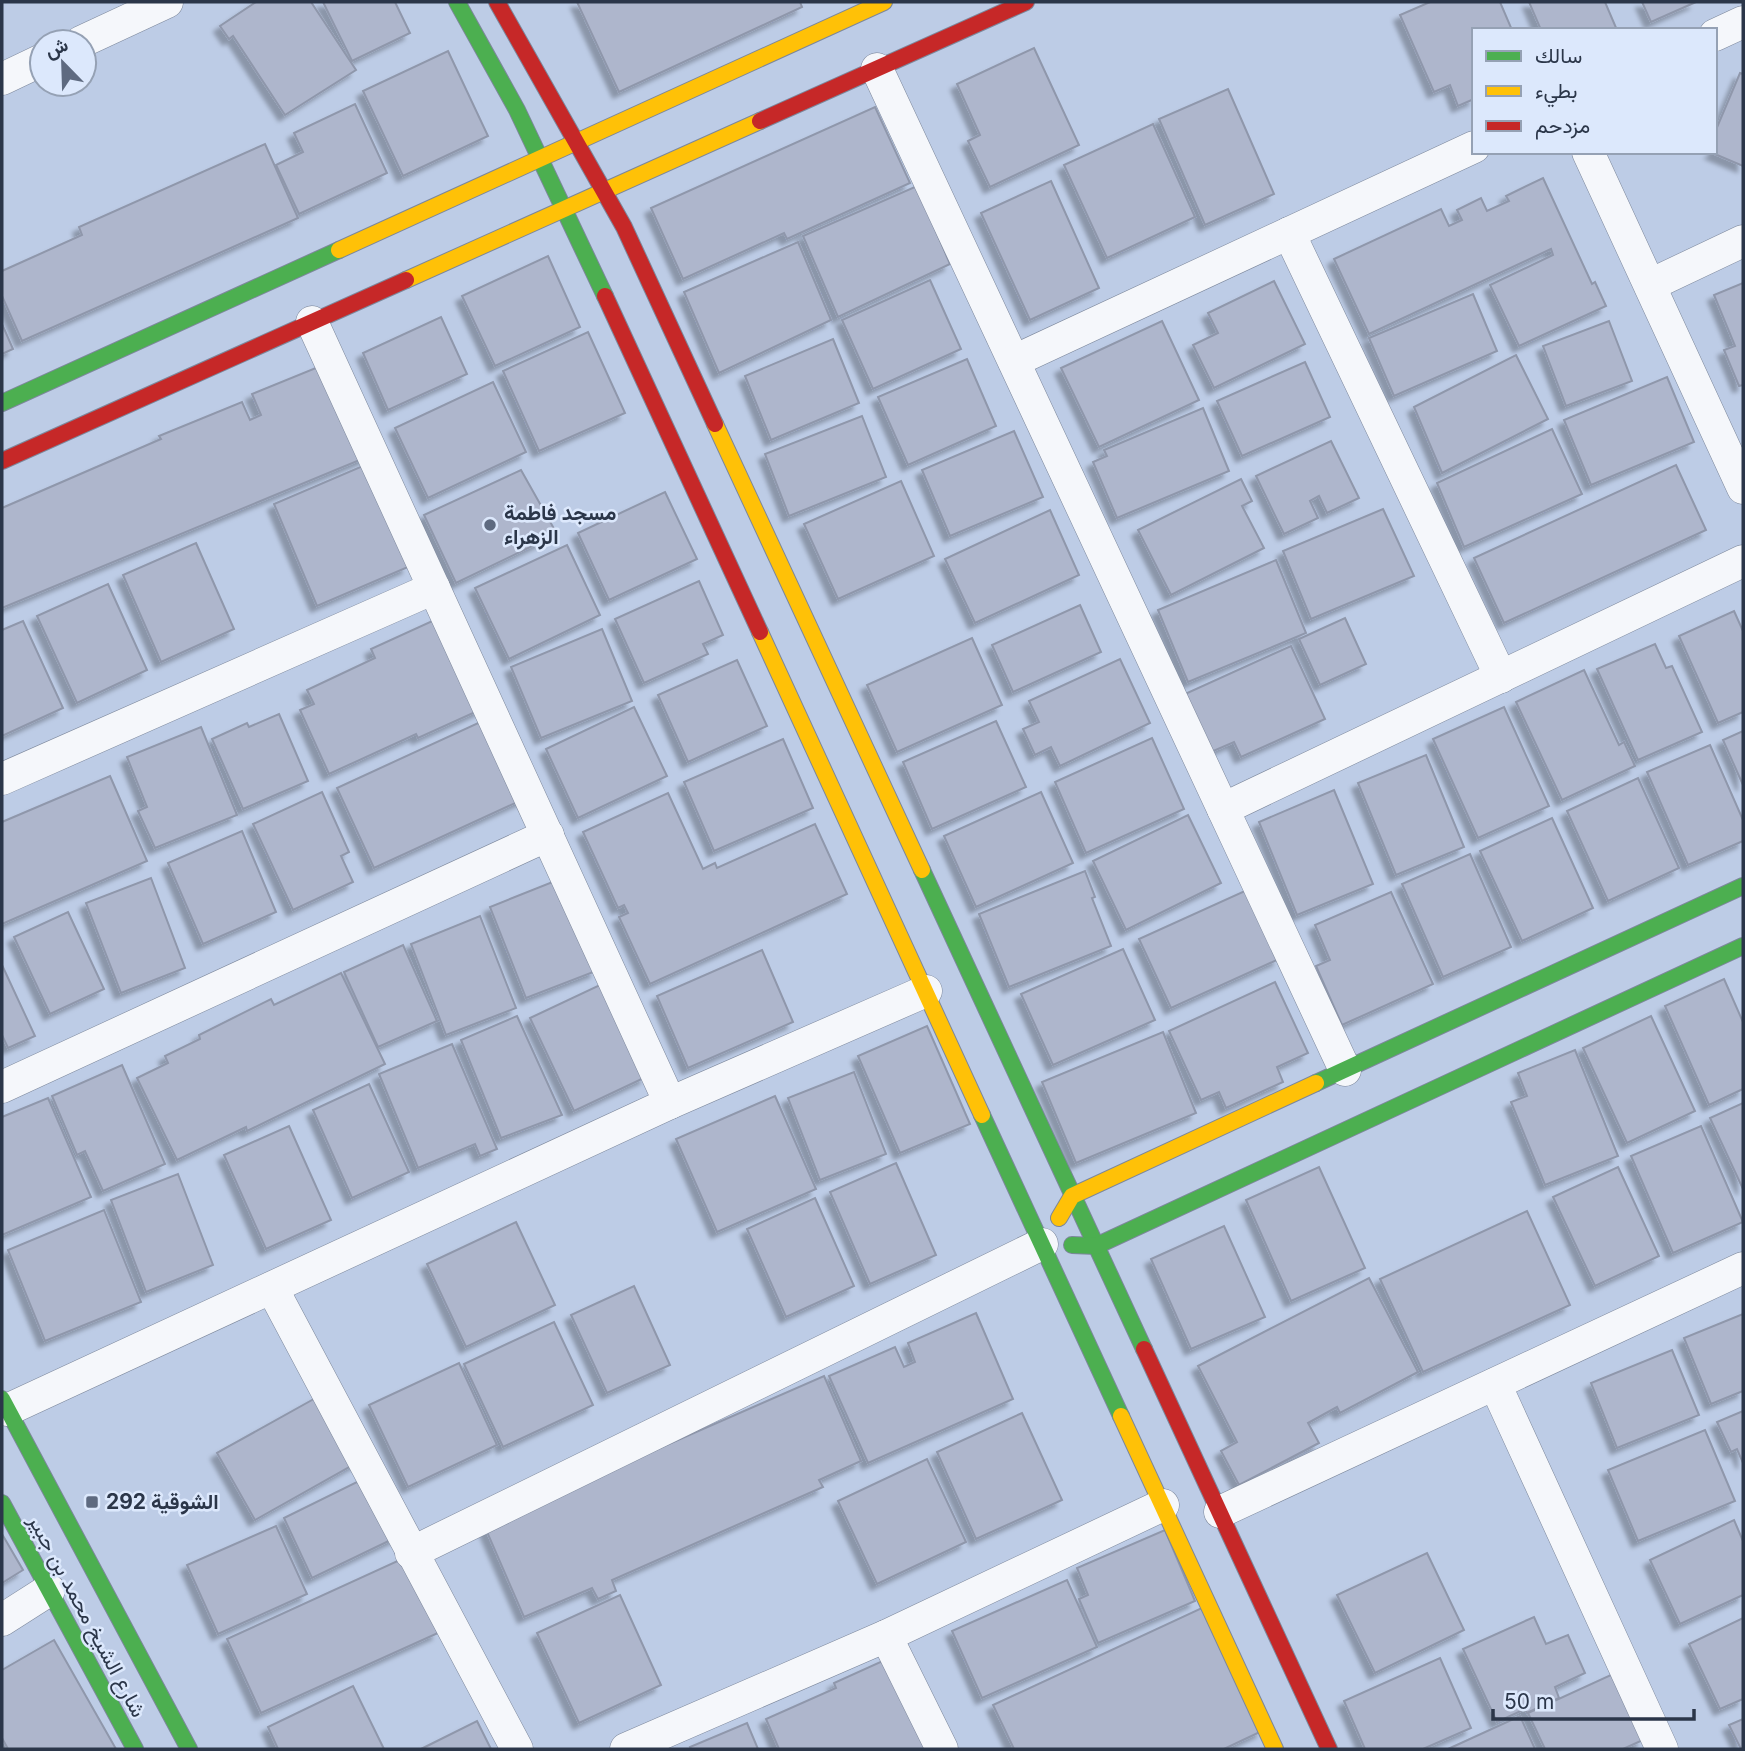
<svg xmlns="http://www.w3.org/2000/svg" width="1745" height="1751" font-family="Inter,Vazirmatn,sans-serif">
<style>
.building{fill:#aeb6cc;stroke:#8f97ab;stroke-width:2;filter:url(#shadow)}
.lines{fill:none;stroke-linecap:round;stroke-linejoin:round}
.street-casing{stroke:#7c879b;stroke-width:33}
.fast-casing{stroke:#7c879b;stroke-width:18}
.slow-casing{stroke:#7c879b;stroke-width:18}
.jam-casing{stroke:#7c879b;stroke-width:18}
.street{stroke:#f5f7fb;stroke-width:32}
.fast{stroke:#4caf50;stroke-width:16}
.slow{stroke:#ffc107;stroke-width:16}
.jam{stroke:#c62828;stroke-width:16}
.poi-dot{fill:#5e6a80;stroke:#dce8fc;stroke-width:2.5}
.labels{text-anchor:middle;stroke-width:5;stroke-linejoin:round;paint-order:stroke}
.poi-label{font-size:21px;font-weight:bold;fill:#2b3649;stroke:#dce8fc;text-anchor:start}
.street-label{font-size:21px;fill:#2b3649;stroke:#dce8fc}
</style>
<defs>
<filter id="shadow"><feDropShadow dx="-6" dy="6" stdDeviation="2" flood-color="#0004"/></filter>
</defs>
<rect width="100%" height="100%" fill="#bdcce6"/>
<g class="building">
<path d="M256 2H311L356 70 285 115 233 36 229 39 220 26Z"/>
<path d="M323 2H395L410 33 352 61Z"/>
<path d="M577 2H800L802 7 619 92Z"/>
<path d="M1430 2H1500L1512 30H1474V99L1458 106 1450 85 1434 92 1400 15Z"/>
<path d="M1529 2H1605L1617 30H1541Z"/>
<path d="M1642 2H1696L1651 22Z"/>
<path d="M1034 48 1079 145 990 187 968 141 980 135 957 84Z"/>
<path d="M448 51 488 136 403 176 363 91Z"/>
<path d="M1740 73 1743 74V166L1710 152H1715V132Z"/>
<path d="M1228 89 1274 194 1205 225 1159 119Z"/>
<path d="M355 104 387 173 299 214 276 165 303 152 294 133Z"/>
<path d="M875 107 910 183 787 239 784 233 683 279 651 208Z"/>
<path d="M1153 124 1195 217 1107 258 1064 165Z"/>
<path d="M265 144 298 218 22 341 2 296V271L82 235 79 227Z"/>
<path d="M1543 178 1592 284 1595 282 1606 306 1519 346 1490 285 1553 255 1551 249 1369 334 1334 259 1441 209 1449 226 1462 220 1457 210 1481 198 1487 211 1509 201 1506 196Z"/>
<path d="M1051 181 1099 288 1030 320 981 213Z"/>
<path d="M917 186 950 264 838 317 803 236Z"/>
<path d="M798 242 831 320 719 373 684 292Z"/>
<path d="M548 256 580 327 495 366 462 296Z"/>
<path d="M930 280 961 349 873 389 842 320Z"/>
<path d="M1274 281 1305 344 1214 388 1193 345 1218 333 1208 313Z"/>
<path d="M1743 283V385L1739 386 1724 350 1735 346 1714 295Z"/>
<path d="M1473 294 1497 351 1394 396 1369 338Z"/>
<path d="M441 317 467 374 388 410 363 353Z"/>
<path d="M1162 321 1199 400 1099 447 1061 368Z"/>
<path d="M1609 321 1632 381 1566 406 1543 346Z"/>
<path d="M2 324 13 349 2 354Z"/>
<path d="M588 332 625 413 539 451 503 371Z"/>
<path d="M833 339 859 403 771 440 745 376Z"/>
<path d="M1516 355 1548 419 1442 473 1414 407Z"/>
<path d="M967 359 996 426 908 465 878 397Z"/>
<path d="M1305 362 1330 417 1242 456 1217 401Z"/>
<path d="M328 363 367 457 2 608V508L161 439 159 436 242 402 250 420 261 415 252 394Z"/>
<path d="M1667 377 1694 442 1591 485 1564 420Z"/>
<path d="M493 382 526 452 428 498 395 428Z"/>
<path d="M1203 408 1229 471 1117 518 1093 462 1107 456 1104 450Z"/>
<path d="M862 416 886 477 789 516 765 454Z"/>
<path d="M1552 429 1582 494 1464 547 1437 483Z"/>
<path d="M1014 431 1043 497 950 536 922 470Z"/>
<path d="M1331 441 1359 498 1327 513 1319 496 1310 501 1318 518 1284 534 1256 476Z"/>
<path d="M365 465 408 567 317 606 274 504Z"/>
<path d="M1676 465 1706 530 1504 623 1474 558Z"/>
<path d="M521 470 557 534 456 583 424 515Z"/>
<path d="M1241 479 1252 501 1242 506 1264 548 1171 595 1138 530Z"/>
<path d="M901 481 934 556 838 599 804 524Z"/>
<path d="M665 492 697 559 609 600 578 533Z"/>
<path d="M1383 509 1414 576 1311 619 1283 551Z"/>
<path d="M1050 510 1079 575 975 623 945 559Z"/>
<path d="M196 543 234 629 161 662 123 575Z"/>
<path d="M567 545 600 615 509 659 475 588Z"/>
<path d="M1276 560 1306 633 1188 682 1158 610Z"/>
<path d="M699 581 723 635 703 644 708 654 644 683 615 619Z"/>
<path d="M108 584 147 670 77 703 37 616Z"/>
<path d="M1080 605 1101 652 1013 692 992 645Z"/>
<path d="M1734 611 1743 631V712L1718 723 1679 636Z"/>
<path d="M441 617 482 709 418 738 416 734 329 774 300 710 314 704 307 690 375 658 371 649Z"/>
<path d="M1345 618 1366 664 1320 685 1299 639Z"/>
<path d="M23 621 63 708 2 736V630Z"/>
<path d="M602 629 632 701 541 738 511 667Z"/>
<path d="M972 638 1002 705 897 752 867 685Z"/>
<path d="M1655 644 1666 668 1672 666 1702 732 1638 760 1597 669Z"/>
<path d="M1291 646 1325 719 1241 757 1234 742 1211 752 1185 694Z"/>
<path d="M1120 659 1150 723 1060 766 1051 747 1035 755 1023 729 1039 722 1029 701Z"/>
<path d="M737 660 767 726 688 762 658 695Z"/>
<path d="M1584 670 1619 745 1624 742 1635 766 1562 800 1516 702Z"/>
<path d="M634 707 667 776 578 818 546 749Z"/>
<path d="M1504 707 1549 806 1478 838 1433 739Z"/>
<path d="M279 714 308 781 243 809 212 739 247 723 249 727Z"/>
<path d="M489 718 526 798 374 868 337 788Z"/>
<path d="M996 721 1026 787 932 829 903 762Z"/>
<path d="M201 727 237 815 155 848 138 811 147 807 127 757Z"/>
<path d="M1743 731V785L1723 740Z"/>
<path d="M1152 738 1184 809 1086 853 1055 782Z"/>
<path d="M783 739 813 808 714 851 684 782Z"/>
<path d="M1710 745 1743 820V841L1688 865 1647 772Z"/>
<path d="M1426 755 1464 847 1396 875 1358 783Z"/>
<path d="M110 776 147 861 2 924V822Z"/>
<path d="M1638 778 1679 868 1608 901 1567 811Z"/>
<path d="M1334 790 1373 884 1297 915 1259 822Z"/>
<path d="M322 792 349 852 341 856 353 882 293 910 253 824Z"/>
<path d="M1041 792 1073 863 976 907 944 836Z"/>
<path d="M668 793 703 869 715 863 717 868 815 824 847 894 650 984 619 917 628 913 624 905 618 908 583 832Z"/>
<path d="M1188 815 1221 883 1126 930 1093 861Z"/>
<path d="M1552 818 1593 908 1522 941 1480 851Z"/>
<path d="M242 831 276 912 203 944 168 863Z"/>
<path d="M1470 854 1511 947 1443 977 1402 884Z"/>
<path d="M1085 871 1095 897 1092 898 1111 946 1009 987 979 914Z"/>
<path d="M151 878 185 968 121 993 86 903Z"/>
<path d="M560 879 596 971 526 998 490 907Z"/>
<path d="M1247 890 1279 959 1171 1008 1139 939Z"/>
<path d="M1391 892 1433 984 1342 1025 1316 966 1330 960 1315 925Z"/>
<path d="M68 912 104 989 50 1014 14 937Z"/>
<path d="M480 916 516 1008 446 1035 411 944Z"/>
<path d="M403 945 437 1021 378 1047 344 972Z"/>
<path d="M1123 949 1155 1020 1053 1065 1021 994Z"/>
<path d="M762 950 793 1022 688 1068 657 996Z"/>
<path d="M2 965 35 1036 8 1048 2 1035Z"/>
<path d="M341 973 385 1064 247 1131 246 1127 177 1160 137 1078 168 1063 165 1056 200 1039 199 1035 271 999 274 1005Z"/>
<path d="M1724 979 1743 1022V1089L1709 1105 1665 1006Z"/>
<path d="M1275 982 1308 1053 1277 1067 1283 1082 1226 1108 1219 1092 1201 1100 1169 1031Z"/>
<path d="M602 984 646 1077 574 1111 530 1018Z"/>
<path d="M517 1016 562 1115 501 1138 461 1040Z"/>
<path d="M1651 1016 1695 1111 1627 1143 1583 1048Z"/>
<path d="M927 1026 970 1124 900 1153 858 1056Z"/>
<path d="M1163 1032 1196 1113 1076 1163 1042 1082Z"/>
<path d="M452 1044 497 1149 480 1156 475 1144 418 1168 379 1074Z"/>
<path d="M1575 1050 1618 1156 1545 1185 1511 1102 1527 1096 1518 1073Z"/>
<path d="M122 1065 165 1164 103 1191 85 1151 77 1155 52 1096Z"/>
<path d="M854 1072 886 1154 820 1180 788 1098Z"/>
<path d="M369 1084 409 1172 352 1198 313 1110Z"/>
<path d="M775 1096 816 1189 717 1232 676 1139Z"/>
<path d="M48 1098 91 1197 2 1235V1117Z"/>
<path d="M1743 1103V1189L1710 1118Z"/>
<path d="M289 1126 331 1220 266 1249 224 1155Z"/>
<path d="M1701 1126 1743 1222 1673 1253 1631 1156Z"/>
<path d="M896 1163 936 1255 870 1284 830 1192Z"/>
<path d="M1319 1167 1365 1268 1291 1301 1246 1200Z"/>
<path d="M1618 1167 1659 1256 1595 1286 1553 1197Z"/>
<path d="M178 1174 213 1265 146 1292 111 1200Z"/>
<path d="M815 1198 854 1286 786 1317 747 1229Z"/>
<path d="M104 1210 141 1302 45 1341 8 1250Z"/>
<path d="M1527 1211 1570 1305 1423 1372 1380 1279Z"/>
<path d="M516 1222 555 1305 466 1347 427 1264Z"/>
<path d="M1224 1226 1265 1317 1191 1349 1151 1259Z"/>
<path d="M1369 1278 1418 1372 1340 1413 1337 1407 1308 1423 1319 1443 1239 1485 1221 1451 1237 1442 1198 1366Z"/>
<path d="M634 1286 670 1365 607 1393 571 1315Z"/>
<path d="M976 1313 1013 1399 868 1463 829 1376 895 1347 904 1367 915 1362 908 1343Z"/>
<path d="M1743 1314V1391L1711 1404 1684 1338Z"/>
<path d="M554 1322 593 1405 503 1447 464 1364Z"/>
<path d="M1672 1350 1699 1415 1617 1448 1591 1383Z"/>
<path d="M459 1363 497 1445 408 1487 369 1405Z"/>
<path d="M824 1376 861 1461 819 1480 823 1487 612 1580 616 1591 598 1599 592 1588 524 1617 484 1525Z"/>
<path d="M321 1395 358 1462 255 1520 217 1453Z"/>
<path d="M1743 1411V1463L1737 1449 1731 1452 1717 1422Z"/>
<path d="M1022 1413 1062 1500 976 1539 937 1452Z"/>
<path d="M1705 1430 1735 1501 1638 1541 1608 1470Z"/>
<path d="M927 1459 966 1542 877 1584 838 1501Z"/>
<path d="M367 1477 397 1537 312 1578 284 1518Z"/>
<path d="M1734 1520 1743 1541V1595L1680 1624 1650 1560Z"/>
<path d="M276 1526 307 1594 218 1634 187 1565Z"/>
<path d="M1165 1530 1195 1601 1098 1643 1079 1599 1088 1595 1077 1568Z"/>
<path d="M2 1534 23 1570 2 1583Z"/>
<path d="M1427 1553 1464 1630 1375 1673 1337 1595Z"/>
<path d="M404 1558 438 1633 261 1713 227 1639Z"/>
<path d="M1067 1580 1097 1647 982 1698 952 1631Z"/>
<path d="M620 1595 661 1685 579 1723 537 1633Z"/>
<path d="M1204 1607 1262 1731 1224 1749H1014L993 1705Z"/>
<path d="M1534 1617 1546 1644 1568 1635 1585 1673 1555 1687 1559 1698 1527 1713 1525 1709 1497 1722 1463 1649Z"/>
<path d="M1743 1618V1699L1720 1709 1689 1644Z"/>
<path d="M54 1640 116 1749H8L2 1738V1670Z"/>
<path d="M1440 1658 1471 1728 1423 1749H1365L1344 1701Z"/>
<path d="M887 1659 926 1749H779L766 1719 836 1688 834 1683Z"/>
<path d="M1613 1674 1643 1740 1623 1749H1545L1528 1713Z"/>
<path d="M353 1686 384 1749H278L268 1727Z"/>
<path d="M1520 1716 1535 1749H1448Z"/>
<path d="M1743 1719V1749H1741L1729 1725Z"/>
<path d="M477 1721 491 1749H421Z"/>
<path d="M747 1723 758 1749H691L690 1747Z"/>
</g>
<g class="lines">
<g class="street-casing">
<g id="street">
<path d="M1715 35 1743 22"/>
<path d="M81 42 167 2"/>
<path d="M877 69 1345 1070"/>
<path d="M2 79 42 60"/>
<path d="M1588 152 1743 488"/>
<path d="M1289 233 1501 677"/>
<path d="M1650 285 1743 241"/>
<path d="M312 322 670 1103"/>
<path d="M1014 361 1474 147"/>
<path d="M2 779 434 588"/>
<path d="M1223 809 1743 561"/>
<path d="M2 1087 548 835"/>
<path d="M272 1288 517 1749"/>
<path d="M1495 1384 1662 1749"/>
<path d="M7 1410 670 1103 926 991"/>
<path d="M1220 1512 1743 1268"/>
<path d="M411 1553 1042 1244"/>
<path d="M2 1620 49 1590"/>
<path d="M886 1636 942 1749"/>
<path d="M626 1749 886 1636 1163 1505"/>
</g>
</g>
<g class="fast-casing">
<g id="fast">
<path d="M457 2 517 110 605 296"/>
<path d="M2 403 339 250"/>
<path d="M922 870 1144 1349"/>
<path d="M1316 1083 1743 886"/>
<path d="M982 1115 1121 1416"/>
<path d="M1072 1245 1096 1246 1743 946"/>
<path d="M2 1399 189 1749"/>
<path d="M2 1503 135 1749"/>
</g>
</g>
<g class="slow-casing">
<g id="slow">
<path d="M339 250 884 2"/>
<path d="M406 280 760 121"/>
<path d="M715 424 922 870"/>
<path d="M760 632 982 1115"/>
<path d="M1059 1218 1072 1196 1316 1083"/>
<path d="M1121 1416 1275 1749"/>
</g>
</g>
<g class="jam-casing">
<g id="jam">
<path d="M497 2 624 227 715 424"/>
<path d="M760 121 1026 2"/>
<path d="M605 296 760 632"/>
<path d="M2 461 406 280"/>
<path d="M1144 1349 1329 1749"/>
</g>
</g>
<use href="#street" class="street"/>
<use href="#fast" class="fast"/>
<use href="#slow" class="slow"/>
<use href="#jam" class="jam"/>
</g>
<g class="poi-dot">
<circle cx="490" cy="525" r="7"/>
<rect x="85" y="1495" width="14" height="14" rx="3.5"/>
</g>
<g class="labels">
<g class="poi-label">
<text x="504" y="520">مسجد فاطمة<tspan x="504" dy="24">الزهراء</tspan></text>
<text x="106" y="1509">الشوقية 292</text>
</g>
<g class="street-label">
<text transform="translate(87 1616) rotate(62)" y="7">شارع الشيخ محمد بن جبير</text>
</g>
</g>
<rect width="1745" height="1751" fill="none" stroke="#2b3649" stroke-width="7"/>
<rect x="1472" y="28" width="245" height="126" fill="#dce8fc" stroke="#95a1b4" stroke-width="2"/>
<rect x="1486" y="51" width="35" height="10" fill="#4caf50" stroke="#95a1b4" stroke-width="2"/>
<text x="1535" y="63" font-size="21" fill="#2b3649">سالك</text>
<rect x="1486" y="86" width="35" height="10" fill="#ffc107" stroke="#95a1b4" stroke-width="2"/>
<text x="1535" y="98" font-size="21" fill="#2b3649">بطيء</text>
<rect x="1486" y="121" width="35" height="10" fill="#c62828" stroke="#95a1b4" stroke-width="2"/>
<text x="1535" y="133" font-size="21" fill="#2b3649">مزدحم</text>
<g transform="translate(63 63) rotate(337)"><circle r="33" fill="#dce8fc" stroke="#95a1b4" stroke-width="2"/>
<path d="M0-5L12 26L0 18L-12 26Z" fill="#5e6a80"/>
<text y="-10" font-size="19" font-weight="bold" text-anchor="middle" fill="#2b3649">ش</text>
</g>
<path d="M1493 1709v10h201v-10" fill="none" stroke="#2b3649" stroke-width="3.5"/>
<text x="1504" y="1709" font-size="21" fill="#2b3649" stroke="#dce8fc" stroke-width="5" paint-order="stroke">50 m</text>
</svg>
